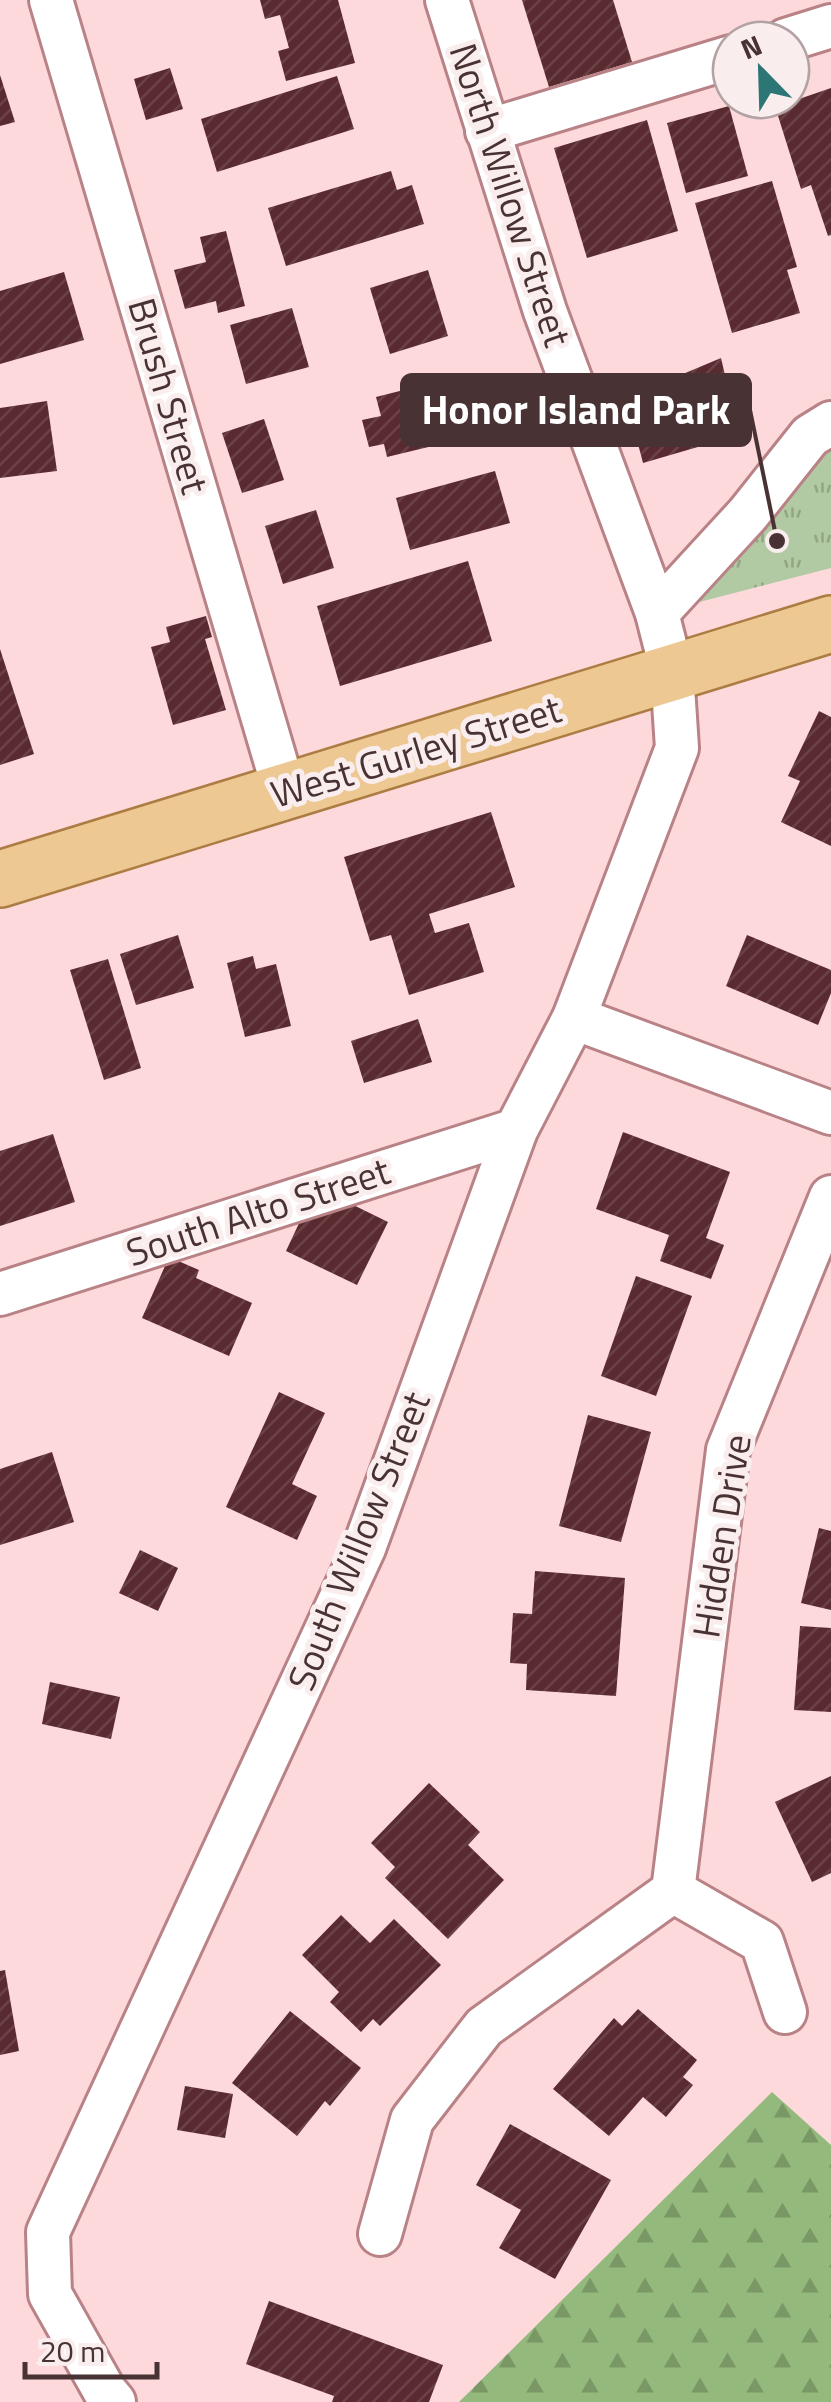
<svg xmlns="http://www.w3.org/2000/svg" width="831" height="2402" font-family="'Titillium Web',sans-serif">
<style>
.grass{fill:url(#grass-tufts)}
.forest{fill:url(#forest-firs)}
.building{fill:url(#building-hatch)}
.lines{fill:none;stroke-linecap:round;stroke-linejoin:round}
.minor-casing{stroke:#b88286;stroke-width:48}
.major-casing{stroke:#ac7c42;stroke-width:60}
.minor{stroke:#fff;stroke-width:42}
.major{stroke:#edc892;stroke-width:55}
.labels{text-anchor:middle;stroke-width:10;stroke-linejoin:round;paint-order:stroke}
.street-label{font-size:38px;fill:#493233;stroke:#faedee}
.leader{fill:none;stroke:#493233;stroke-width:4}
.callout-dot{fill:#493233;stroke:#faedee;stroke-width:4}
.callout{fill:#493233;stroke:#493233;stroke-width:4}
.callout-label{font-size:40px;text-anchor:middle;font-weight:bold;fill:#fff}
</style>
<defs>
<pattern id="grass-tufts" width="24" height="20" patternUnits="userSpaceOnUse" patternTransform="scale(2.5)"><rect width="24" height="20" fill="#b1caa3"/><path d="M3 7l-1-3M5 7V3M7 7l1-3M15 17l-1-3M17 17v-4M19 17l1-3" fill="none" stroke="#92a585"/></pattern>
<pattern id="forest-firs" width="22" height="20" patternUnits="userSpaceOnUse" patternTransform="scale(2.5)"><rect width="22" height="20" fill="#93ba7c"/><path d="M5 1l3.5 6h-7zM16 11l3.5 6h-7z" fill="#7a9866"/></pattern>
<pattern id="building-hatch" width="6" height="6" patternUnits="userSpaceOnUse" patternTransform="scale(2.5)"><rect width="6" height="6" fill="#592b30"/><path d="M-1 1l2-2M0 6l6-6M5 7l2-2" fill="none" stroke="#6a4246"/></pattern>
</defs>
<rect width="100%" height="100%" fill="#fdd9db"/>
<path class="grass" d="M831 423V568L657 613Z"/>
<path class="forest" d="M772 2092 831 2145V2402H459Z"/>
<g class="building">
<path d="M260 0H338L355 63 286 81 278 51 289 48 280 15 265 19Z"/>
<path d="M522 0H613L632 62 549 87Z"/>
<path d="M170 68 183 109 146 120 134 79Z"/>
<path d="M0 75 15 122 0 126Z"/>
<path d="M337 76 354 129 217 172 201 119Z"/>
<path d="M791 78 799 99 831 88V235L828 236 811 185 801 189 773 100H791Z"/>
<path d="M729 106 748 176 686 193 667 123Z"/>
<path d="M647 120 678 231 587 258 554 148Z"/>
<path d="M391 171 397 190 412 185 424 224 286 266 268 208Z"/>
<path d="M772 181 797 267 787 270 800 313 732 333 695 203Z"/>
<path d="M226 231 245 306 218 313 216 301 185 309 174 270 206 262 200 237Z"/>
<path d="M428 270 448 336 390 354 370 288Z"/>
<path d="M64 272 84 340 0 364V291Z"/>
<path d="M292 308 309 367 246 384 230 325Z"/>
<path d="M721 358 739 435 643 463 626 398Z"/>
<path d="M463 375 478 435 387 457 384 444 369 447 362 420 381 416 376 397Z"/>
<path d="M47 401 57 471 0 478V408Z"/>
<path d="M264 419 284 480 242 493 222 433Z"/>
<path d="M495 471 510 523 410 550 396 498Z"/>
<path d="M316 510 334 568 283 584 265 526Z"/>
<path d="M468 561 492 641 340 686 317 606Z"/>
<path d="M206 616 212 637 205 639 226 710 173 725 151 647 170 642 166 627Z"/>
<path d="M0 649 34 754 0 765Z"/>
<path d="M819 711 831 717V846L781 822 800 781 788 776Z"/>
<path d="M491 812 515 887 429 914 435 933 469 923 484 972 409 995 391 935 370 941 344 857Z"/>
<path d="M178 935 194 988 136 1005 120 954Z"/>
<path d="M747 935 831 970V993L818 1025 726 986Z"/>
<path d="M253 956 256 969 276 964 291 1026 245 1037 227 963Z"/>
<path d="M108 959 141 1068 104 1080 70 970Z"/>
<path d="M418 1019 432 1062 364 1083 351 1041Z"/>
<path d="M623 1132 730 1172 706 1238 724 1245 711 1279 660 1261 669 1235 596 1209Z"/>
<path d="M53 1134 75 1202 0 1226V1151Z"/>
<path d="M337 1197 388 1222 357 1285 286 1251 309 1202 329 1212Z"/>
<path d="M169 1257 199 1270 196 1278 252 1303 229 1356 142 1318Z"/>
<path d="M636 1276 692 1296 656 1396 601 1376Z"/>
<path d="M279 1392 325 1413 292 1484 317 1496 297 1540 226 1507Z"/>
<path d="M588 1415 651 1432 621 1542 559 1526Z"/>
<path d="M52 1452 74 1522 0 1545V1469Z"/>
<path d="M819 1528 831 1531V1610L801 1603Z"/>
<path d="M140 1550 178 1568 158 1611 119 1593Z"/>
<path d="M535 1571 625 1578 616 1696 526 1690 527 1664 510 1663 513 1613 532 1614Z"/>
<path d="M800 1626 831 1628V1712L794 1710Z"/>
<path d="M50 1682 120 1697 111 1739 42 1724Z"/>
<path d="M831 1776V1873L812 1882 775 1802Z"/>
<path d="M429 1783 480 1832 468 1845 504 1880 448 1939 385 1878 395 1867 371 1843Z"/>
<path d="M341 1915 370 1943 394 1919 441 1965 380 2026 373 2019 361 2032 330 2002 339 1992 302 1955Z"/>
<path d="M5 1970 19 2051 0 2055V1971Z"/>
<path d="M638 2009 697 2060 683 2077 693 2085 666 2117 643 2097 609 2136 553 2089 614 2018 622 2026Z"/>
<path d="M290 2011 361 2068 330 2106 325 2101 297 2136 232 2083Z"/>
<path d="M185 2086 233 2094 225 2138 177 2130Z"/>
<path d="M510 2124 611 2180 555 2279 499 2248 521 2210 476 2185Z"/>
<path d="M269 2301 443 2365 429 2402H332L334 2396 246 2364Z"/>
</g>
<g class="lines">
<g class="minor-casing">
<g id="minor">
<path d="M51 0 285 793"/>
<path d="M786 40 831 26"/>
<path d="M487 131 731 57"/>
<path d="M657 613 748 514 810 436 831 423"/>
<path d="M574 1018 831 1113"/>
<path d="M0 1294 516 1130"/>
<path d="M673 1891 762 1942 785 2012"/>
<path d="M380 2234 412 2120 484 2027 673 1891 728 1450 831 1197"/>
<path d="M114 2402 104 2390 50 2294 48 2232 364 1548 516 1130 574 1018 677 748 672 672 657 613 545 311 447 0"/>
</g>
</g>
<g class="major-casing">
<path id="major" d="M0 879 831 624"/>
</g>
<use href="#minor" class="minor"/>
<use href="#major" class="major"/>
</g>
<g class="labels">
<g class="street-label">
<text transform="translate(510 195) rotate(72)" y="13">North Willow Street</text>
<text transform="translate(168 396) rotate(74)" y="13">Brush Street</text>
<text transform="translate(416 752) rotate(-17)" y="13">West Gurley Street</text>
<text transform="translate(258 1212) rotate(-18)" y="13">South Alto Street</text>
<text transform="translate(722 1536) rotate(-81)" y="13">Hidden Drive</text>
<text transform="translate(359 1541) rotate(-68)" y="13">South Willow Street</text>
</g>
</g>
<path class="leader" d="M777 541L750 410"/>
<circle class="callout-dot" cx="777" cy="541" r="10"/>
<rect class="callout" x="402" y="375" width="348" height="70" rx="10"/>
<g class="callout-label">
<text x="576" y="424">Honor Island Park</text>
</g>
<g transform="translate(761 70) rotate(337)"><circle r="48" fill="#faedee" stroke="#b3a2a3" stroke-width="2.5"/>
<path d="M0-8L18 38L0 25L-18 38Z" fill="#2c7675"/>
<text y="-15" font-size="28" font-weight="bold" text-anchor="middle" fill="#493233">N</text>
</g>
<path d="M25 2362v15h132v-15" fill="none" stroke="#493233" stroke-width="5"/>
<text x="40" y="2362" font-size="30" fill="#493233" stroke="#faedee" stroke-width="8" paint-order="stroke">20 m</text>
</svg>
